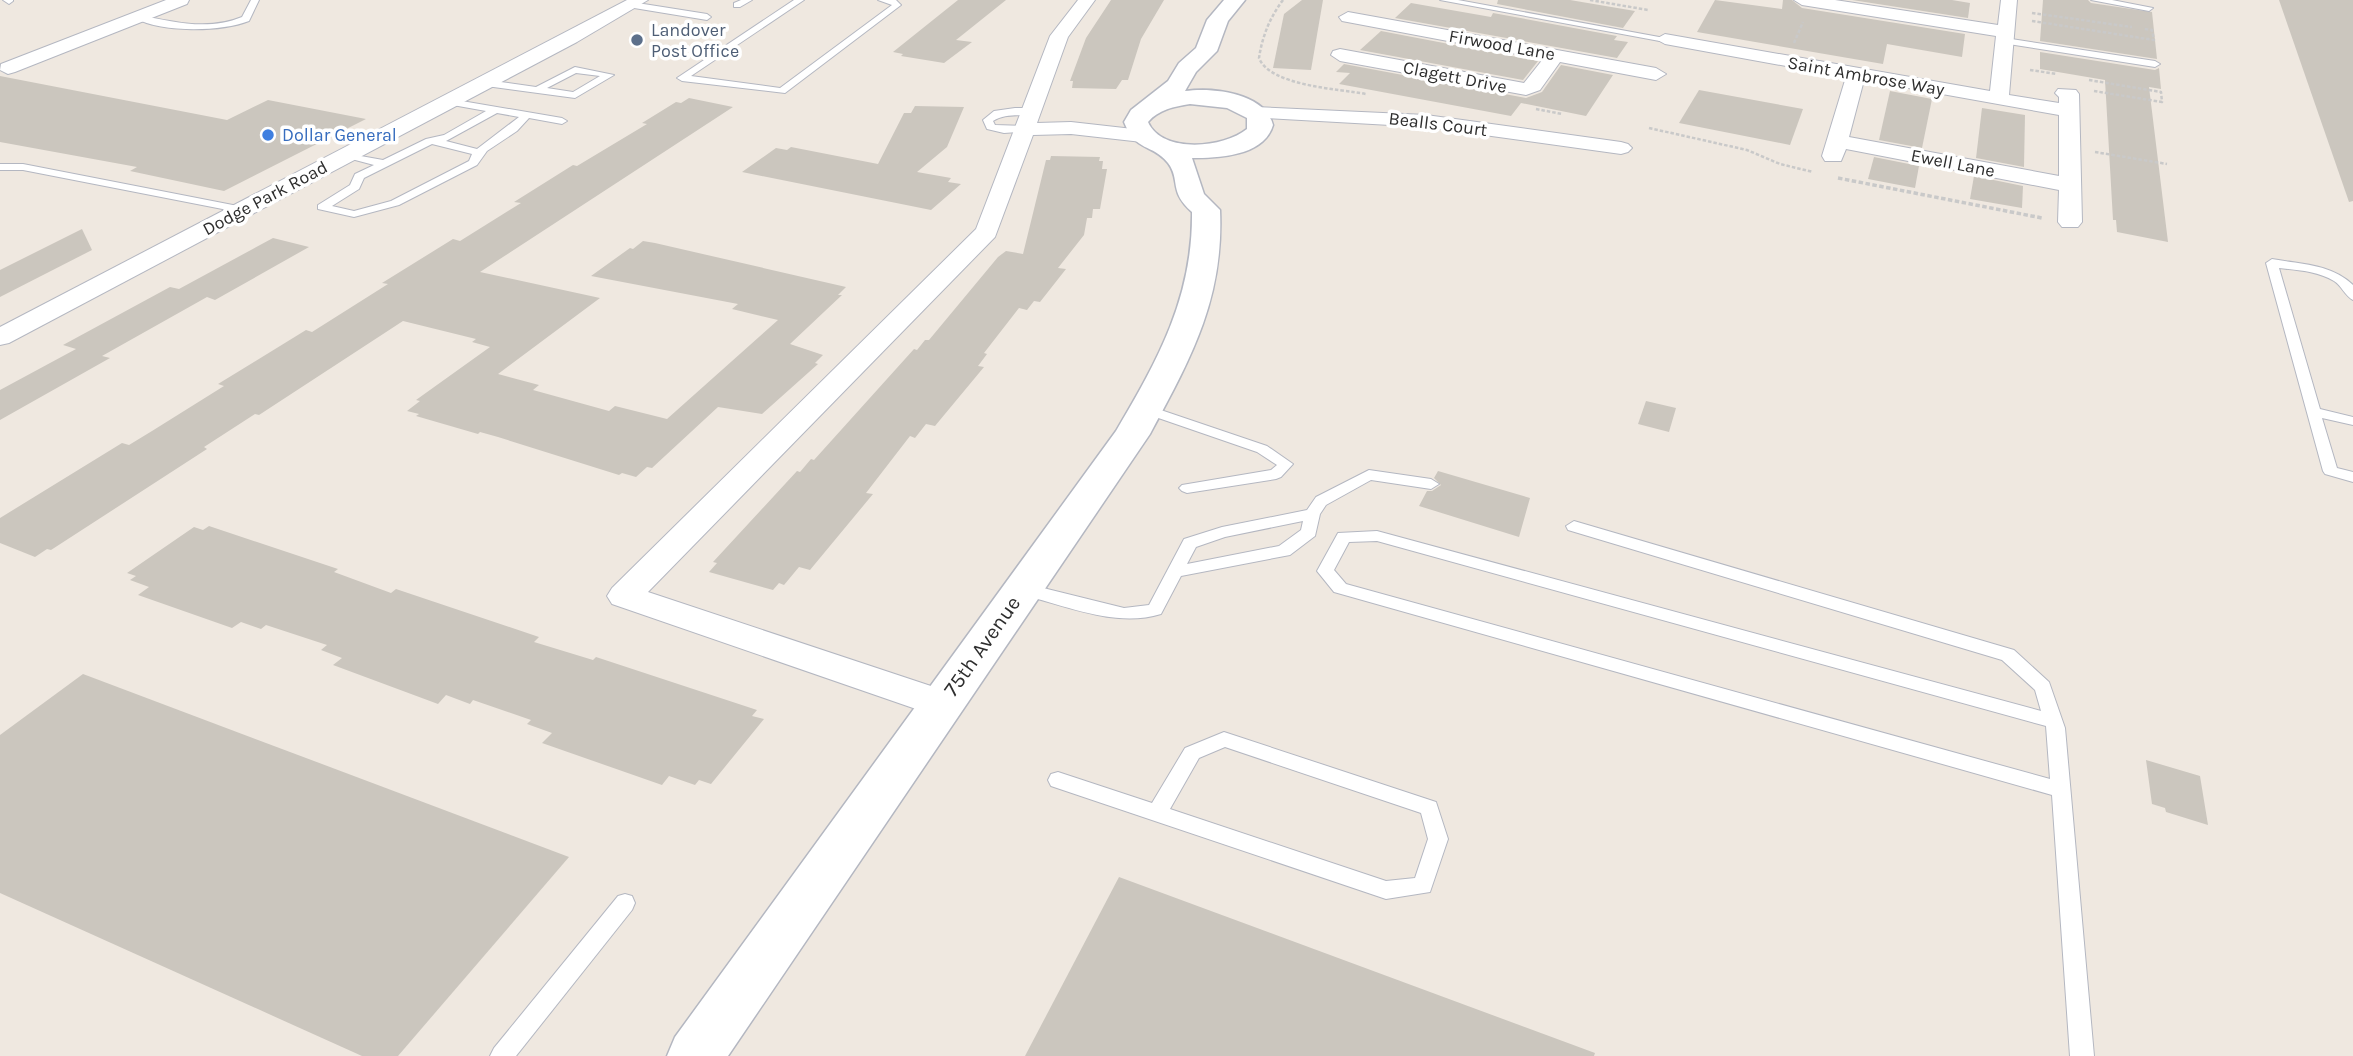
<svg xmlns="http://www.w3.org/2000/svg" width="2353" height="1056" font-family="Karla,sans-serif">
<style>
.building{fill:#cbc6be}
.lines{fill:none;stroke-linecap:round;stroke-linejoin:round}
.lane-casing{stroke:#b4b7c1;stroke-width:2}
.street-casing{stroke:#b4b7c1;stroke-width:2}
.secondary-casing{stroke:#b4b7c1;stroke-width:3}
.path-far1{stroke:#c9c9c9;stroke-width:2.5;stroke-dasharray:3.5 2;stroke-linecap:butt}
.path{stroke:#c9c9c9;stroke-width:3.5;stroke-dasharray:4.5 2.5;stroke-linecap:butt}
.lane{fill:#fff;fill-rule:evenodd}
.street{fill:#fff;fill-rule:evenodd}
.secondary{fill:#fff;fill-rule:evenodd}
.service-dot{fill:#5c6f8a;stroke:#fff;stroke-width:2.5}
.shop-dot{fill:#3f7fe0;stroke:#fff;stroke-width:2.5}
.labels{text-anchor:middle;stroke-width:7;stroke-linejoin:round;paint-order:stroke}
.far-service-label{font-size:18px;fill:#4e5e75;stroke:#fff;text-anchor:start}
.far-street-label{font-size:18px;fill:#2e2e2e;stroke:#fff}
.far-shop-label{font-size:18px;fill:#366cbe;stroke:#fff;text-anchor:start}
.street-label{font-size:21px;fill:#2e2e2e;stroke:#fff}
</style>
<rect width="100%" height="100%" fill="#efe8e0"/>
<g class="building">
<path d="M958 0H1006L956 40 972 42 944 63 901 56 903 54 893 52Z"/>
<path d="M1111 0H1164L1141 39 1128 80H1122L1116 89 1072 88 1073 81H1070L1086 38Z"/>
<path d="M1302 0H1323L1311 70 1273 68 1284 14Z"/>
<path d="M1498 0H1570L1635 11 1623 28 1497 4Z"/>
<path d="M1715 0 1782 9 1783 0H1792L1802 8 1965 34 1962 57 1887 44 1883 64 1697 32Z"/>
<path d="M1852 0H1952L1970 3 1968 18Z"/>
<path d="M2043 0H2088L2091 3 2152 12 2157 59 2040 41Z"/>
<path d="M2279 0H2353V201L2349 202Z"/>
<path d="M1411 3 1491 17 1493 13 1617 36 1614 40 1628 42 1617 58 1395 18Z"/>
<path d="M1381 31 1538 61 1523 80 1360 50Z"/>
<path d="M2040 52 2155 70 2159 68 2161 89 2149 87 2168 242 2117 232 2116 220H2113L2105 80 2040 69Z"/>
<path d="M1344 64 1526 98 1542 92 1561 65 1613 75 1586 116 1521 103 1511 116 1339 84 1350 73 1336 72Z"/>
<path d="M0 76 227 120 268 100 366 119 224 191 130 171 137 167 0 142Z"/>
<path d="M1699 90 1803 109 1790 145 1679 123Z"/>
<path d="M1890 91 1932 99 1922 148 1879 140Z"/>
<path d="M689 98 733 107 480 272 600 298 498 374 539 385 533 390 609 411 615 406 667 419 778 320 732 309 738 304 591 276 630 248 633 249 643 241 655 243 846 287 838 295H842L790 344 823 355 815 363 818 364 762 414 718 407 652 468 647 467 636 477 622 473 619 475 498 437 480 432 478 434 416 416 419 414 407 411 420 401 416 400 490 347 472 342 476 339 403 321 259 415 255 414 204 447 207 449 51 550 47 549 35 557 0 543V518L122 443 129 445 152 431 224 386 218 384 306 330 312 332 388 284 382 283 453 239 460 241 521 203 514 202 573 165 577 166 647 124 642 123 676 102 681 103Z"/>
<path d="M915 106 964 107 947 147 917 172 951 178 948 182 961 184 931 210 742 172 776 148 787 150 791 147 878 164 904 113H911Z"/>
<path d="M1982 108 2025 115 2024 167 1976 158Z"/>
<path d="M1051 156 1100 157 1099 161H1103L1102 169H1107L1100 209H1093L1092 218H1087L1084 235 1058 268 1066 269 1040 302 1034 301 1027 310 1019 308 984 353 987 354 978 366 984 367 935 426 926 424 915 438 910 436 866 493 873 494 810 570 799 567 784 585 779 583 773 590 709 572 717 563 713 562 797 471 800 472 811 459 814 460 914 349 917 350 925 340H929L998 257 1006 251 1023 254 1046 160H1050Z"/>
<path d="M1874 157 1919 166 1915 188 1868 179Z"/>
<path d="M1974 176 2023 186 2022 208 1970 199Z"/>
<path d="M82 229 92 250 0 297V270Z"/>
<path d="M273 238 309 247 215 300 207 297 102 356 110 358 0 420V390L76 349 63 345 170 287 179 289Z"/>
<path d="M1646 401 1676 408 1669 432 1638 424Z"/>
<path d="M1438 471 1530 498 1519 537 1419 506 1427 491H1432L1441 485 1434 478Z"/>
<path d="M209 526 338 569 334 572 391 593 396 589 539 637 534 642 593 660 596 657 757 710 752 716 764 719 711 784 699 780 695 785 669 776 662 785 542 743 552 733 527 724 531 720 473 700 470 704 446 695 438 704 333 665 342 658 321 650 327 645 266 625 261 629 241 622 232 628 138 595 149 587 130 580 136 576 127 573 194 527 203 530Z"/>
<path d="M83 674 569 857 398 1056H362L0 893V735Z"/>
<path d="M2146 760 2200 776 2208 825 2166 812 2165 808 2152 804Z"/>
<path d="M1119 877 1595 1053 1594 1056H1025Z"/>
</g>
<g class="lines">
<g class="lane-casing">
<g id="lane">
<path d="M3 0H13V1L9 4Z"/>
<path d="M251 0H259L249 21C221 32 161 33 135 18L139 15C174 22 208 31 242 17Z"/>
<path d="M741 0H752L740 7H734V3Z"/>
<path d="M794 0H804L691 76 780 88 892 5 878 0H896L901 5 785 93 682 81 677 78Z"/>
<path d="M1440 0H1458L1670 39 1665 42Z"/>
<path d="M2091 0H2112L2153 8 2149 11Z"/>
<path d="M631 2 707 14 711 17 707 20 628 7 627 5Z"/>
<path d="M2005 38 2155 61 2160 64 2155 67 2002 43 2000 41Z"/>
<path d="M575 67 614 75 575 98 486 86 481 83 486 80 536 87ZM576 73 600 76 573 92 547 88Z"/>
<path d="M450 99 562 118 567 121 562 124 529 118 517 131 487 151 477 165 399 205 354 217 318 209V205L350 185 355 174 374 165 344 157V153L383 160 426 139 444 135 486 111 447 104V100ZM497 113 519 117 477 149 446 141ZM432 144 472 154 469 161 391 201 354 211 332 206 359 189 364 178Z"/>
<path d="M1015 108H1033L1038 111C1025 119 1008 111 993 121L995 125 1026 126 1030 127V131L1004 133 987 129 983 120 994 111Z"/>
<path d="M0 164H23L243 207 249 210 243 213 23 170H0Z"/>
<path d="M2272 259C2300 264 2332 264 2353 285V300C2345 296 2342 286 2334 281 2318 271 2297 270 2279 268L2320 409 2353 417V425L2322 418 2337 468 2353 472V482L2325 474 2323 471 2266 263Z"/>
<path d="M1146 405 1267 446 1293 464 1281 477 1276 479 1187 493 1182 491 1179 488 1182 485 1271 470 1277 465 1257 452 1141 412 1139 409Z"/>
<path d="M1369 470 1431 479 1439 484 1431 489 1371 480 1326 505 1320 514 1315 536 1290 555 1181 576 1161 614C1116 628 1067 606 1023 595L1017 593 1015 589 1017 585 1023 583 1124 608 1149 605 1184 539 1222 527 1307 510 1316 497ZM1303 521 1301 530 1279 546 1187 564 1196 547 1225 537Z"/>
<path d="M1574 521 2014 650 2049 682 2065 728 2094 1056H2070L2052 795 1334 592 1317 571 1338 533 1377 531 2041 711 2035 690 2002 660 1568 530 1566 526ZM1377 541 2046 726 2050 779 1346 584 1334 570 1349 542Z"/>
<path d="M1224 732 1436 802 1448 839 1430 892 1386 899 1051 786 1048 780 1051 774 1058 772 1152 803 1185 748ZM1225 747 1421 813 1428 839 1415 878 1386 881 1170 809 1199 758Z"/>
<path d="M625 894 632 896 635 903 632 910 516 1056H490L494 1048 618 896Z"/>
</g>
</g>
<g class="street-casing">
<g id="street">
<path d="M166 0H189L187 4 15 72 8 74 0 70 1 64Z"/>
<path d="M627 0H648L577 42 9 343 0 345V327Z"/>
<path d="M1078 0H1095L1068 37 1037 123 1071 122 1142 130 1149 132 1152 136 1149 140 1142 142 1071 134 1033 135 995 237 648 592 955 694 960 704 955 714 942 718 612 604 607 596 612 588 976 229 1050 36Z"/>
<path d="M1794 0H1835L1998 25 2001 0H2017L2009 95 2059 103V97L2055 93 2058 89 2076 90 2079 94 2082 222 2078 227H2062L2058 222 2059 190 1846 149 1841 161H1825L1822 156 1846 77 1665 44 1656 39 1665 34 1990 91 1996 36 1802 5ZM1864 80 2059 115V176L1849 137Z"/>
<path d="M1348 12 1656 68 1666 74 1656 80 1560 62 1540 90 1526 95 1340 61 1331 55 1333 51 1340 49 1524 83 1543 59 1342 21 1339 17Z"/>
<path d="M1255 107 1426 115 1621 142 1628 144 1632 148 1628 152 1621 154 1426 127 1248 117 1245 113 1248 109Z"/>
</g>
</g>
<g class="secondary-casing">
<path id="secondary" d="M1224 0H1245L1228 21 1217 51 1196 72 1185 91C1213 87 1265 93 1273 125 1264 156 1219 158 1192 158L1204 194 1220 210C1224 299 1191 358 1150 434L728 1056H667L675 1037 1116 431C1158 360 1193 297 1192 212 1168 191 1181 180 1168 163 1152 143 1136 153 1124 122L1131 110 1168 81 1179 63 1196 48 1207 20ZM1190 104 1227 108 1247 118V129C1224 148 1162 154 1148 122 1159 109 1174 107 1190 104Z"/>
</g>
<g class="path-far1">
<path d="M1283 0C1270 17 1262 37 1259 58 1270 86 1339 89 1366 94"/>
<path d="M1590 0 1648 10"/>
<path d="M2032 13 2132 27"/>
<path d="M2032 21 2154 40 2152 30 2144 29"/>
<path d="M1794 43 1803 22"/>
<path d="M2030 70 2057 74"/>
<path d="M2089 80 2161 92 2162 102 2094 91"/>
<path d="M1536 109 1562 114"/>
<path d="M1649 128 1747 150 1780 164 1813 172"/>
<path d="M2095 152 2167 164"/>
</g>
<path class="path" d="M1838 178 2042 218"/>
<use href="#lane" class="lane"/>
<use href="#street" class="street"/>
<use href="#secondary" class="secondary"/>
</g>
<circle class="service-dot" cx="637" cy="40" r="7"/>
<circle class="shop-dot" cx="268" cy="135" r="7"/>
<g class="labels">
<g class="far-service-label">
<text x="651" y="36">Landover<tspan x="651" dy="21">Post Office</tspan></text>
</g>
<g class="far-street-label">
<text transform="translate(1502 45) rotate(10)" y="6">Firwood Lane</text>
<text transform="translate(1866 76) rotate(10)" y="6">Saint Ambrose Way</text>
<text transform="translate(1455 77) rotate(11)" y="6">Clagett Drive</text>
<text transform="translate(1438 124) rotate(7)" y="6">Bealls Court</text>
<text transform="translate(1953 163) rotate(11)" y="6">Ewell Lane</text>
<text transform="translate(265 198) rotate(-28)" y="6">Dodge Park Road</text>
</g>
<g class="far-shop-label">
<text x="282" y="141">Dollar General</text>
</g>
<g class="street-label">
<text transform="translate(982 646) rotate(-55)" y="7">75th Avenue</text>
</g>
</g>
</svg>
